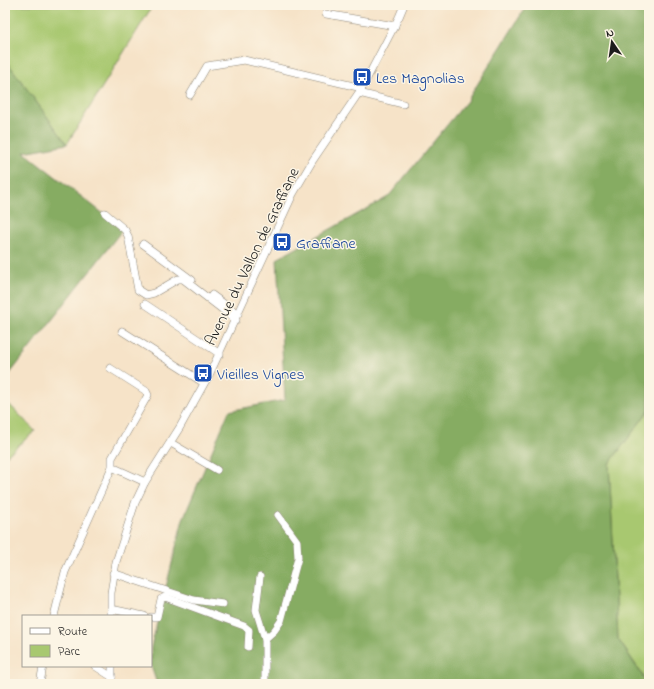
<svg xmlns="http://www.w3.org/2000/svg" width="654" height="689" font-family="'Indie Flower',sans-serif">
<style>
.green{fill:#a8c870;stroke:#627246}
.forest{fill:#86ac62;stroke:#51643f}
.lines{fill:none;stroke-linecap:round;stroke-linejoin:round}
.minor-casing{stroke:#898072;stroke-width:8}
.minor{stroke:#fff;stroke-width:7}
.labels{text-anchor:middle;stroke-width:3;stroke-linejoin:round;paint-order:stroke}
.transit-label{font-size:16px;fill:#164399;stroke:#fcf5e5;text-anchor:start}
.street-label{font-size:16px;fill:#1c1c1c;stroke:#fcf5e5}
</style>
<rect width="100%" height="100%" fill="#fcf5e5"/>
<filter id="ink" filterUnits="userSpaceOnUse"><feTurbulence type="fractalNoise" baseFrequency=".025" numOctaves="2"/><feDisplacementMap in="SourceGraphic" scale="8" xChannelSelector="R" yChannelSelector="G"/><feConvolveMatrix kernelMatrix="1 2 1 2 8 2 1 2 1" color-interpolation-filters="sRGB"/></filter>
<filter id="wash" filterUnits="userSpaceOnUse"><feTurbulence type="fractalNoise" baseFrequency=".012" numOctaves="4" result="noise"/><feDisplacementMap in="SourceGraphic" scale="16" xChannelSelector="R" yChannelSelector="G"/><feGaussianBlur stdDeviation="0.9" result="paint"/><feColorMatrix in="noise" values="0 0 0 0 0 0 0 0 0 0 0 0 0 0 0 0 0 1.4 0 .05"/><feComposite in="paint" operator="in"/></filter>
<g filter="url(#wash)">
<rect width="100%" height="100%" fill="#f6e3c8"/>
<g class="green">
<path d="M5 5H153L67 144 5 59Z"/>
<path d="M5 400 35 431 5 457Z"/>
<path d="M649 410V684L618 639 609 464Z"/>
</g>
<g class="forest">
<path d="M523 5H649V410L609 464 618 639 648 684H157L151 666V647L183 519 229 411 285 400 277 259 388 197 467 101 524 10Z"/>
<path d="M5 59 67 144 24 152 123 229 5 380Z"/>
</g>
</g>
<g filter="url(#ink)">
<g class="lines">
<g class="minor-casing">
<g id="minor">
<path d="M326 14 395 26"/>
<path d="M359 93 403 104"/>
<path d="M190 95 207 66 244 60 362 88"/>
<path d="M105 213 125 230 128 236 138 290 146 295 154 293 178 279H183L236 320"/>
<path d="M143 244 192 280"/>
<path d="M212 295 238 314"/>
<path d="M145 304 220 354"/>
<path d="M122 331 204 383"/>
<path d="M171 443 217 470"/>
<path d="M112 467 145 482"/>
<path d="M113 573 194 600 223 604"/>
<path d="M260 577 256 610 265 639V684"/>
<path d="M111 609 144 616"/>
<path d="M54 616 65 572 112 467V458L148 395 146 391 110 368"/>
<path d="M111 616V593L116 562 135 503 145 482 180 427 210 373 293 194 313 160 362 88 399 17 404 5"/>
<path d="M151 617H157L161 599 165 597 244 626 249 630 248 647"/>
<path d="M265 639 274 631 281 621 298 558 297 541 278 515"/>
<path d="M95 666 112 677"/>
<path d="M112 666V684"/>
<path d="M40 684 43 666"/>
</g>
</g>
<use href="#minor" class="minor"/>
</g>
</g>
<defs>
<g id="bus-square" transform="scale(1)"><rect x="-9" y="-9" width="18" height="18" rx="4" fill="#1a4fb4" stroke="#fcf5e5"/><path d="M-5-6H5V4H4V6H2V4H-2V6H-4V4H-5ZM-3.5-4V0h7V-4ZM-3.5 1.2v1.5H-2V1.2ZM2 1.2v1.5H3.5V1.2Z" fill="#fff"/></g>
</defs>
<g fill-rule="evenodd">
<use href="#bus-square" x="362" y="77"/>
<use href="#bus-square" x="282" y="242"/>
<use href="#bus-square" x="203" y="373"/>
</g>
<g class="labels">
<g class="transit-label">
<text x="376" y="83">Les Magnolias</text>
<text x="296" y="248">Graffiane</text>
<text x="217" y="379">Vieilles Vignes</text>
</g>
<g class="street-label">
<text transform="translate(251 256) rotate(-64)" y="6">Avenue du Vallon de Graffiane</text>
</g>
</g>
<rect width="654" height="689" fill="none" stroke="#fcf5e5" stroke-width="20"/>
<rect x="22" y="615" width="130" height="52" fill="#fcf5e5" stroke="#a29e95"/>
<rect x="30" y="628" width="20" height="6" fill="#ffffff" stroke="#a29e95"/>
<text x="58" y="635" font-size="12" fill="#1c1c1c">Route</text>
<rect x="30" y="645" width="20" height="12" fill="#a8c870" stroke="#a29e95"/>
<text x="58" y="655" font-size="12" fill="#1c1c1c">Parc</text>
<g transform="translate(612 42) rotate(347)" stroke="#fcf5e5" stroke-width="3" paint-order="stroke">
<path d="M0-3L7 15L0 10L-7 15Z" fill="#1c1c1c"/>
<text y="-6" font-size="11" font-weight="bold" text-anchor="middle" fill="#1c1c1c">N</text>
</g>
</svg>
